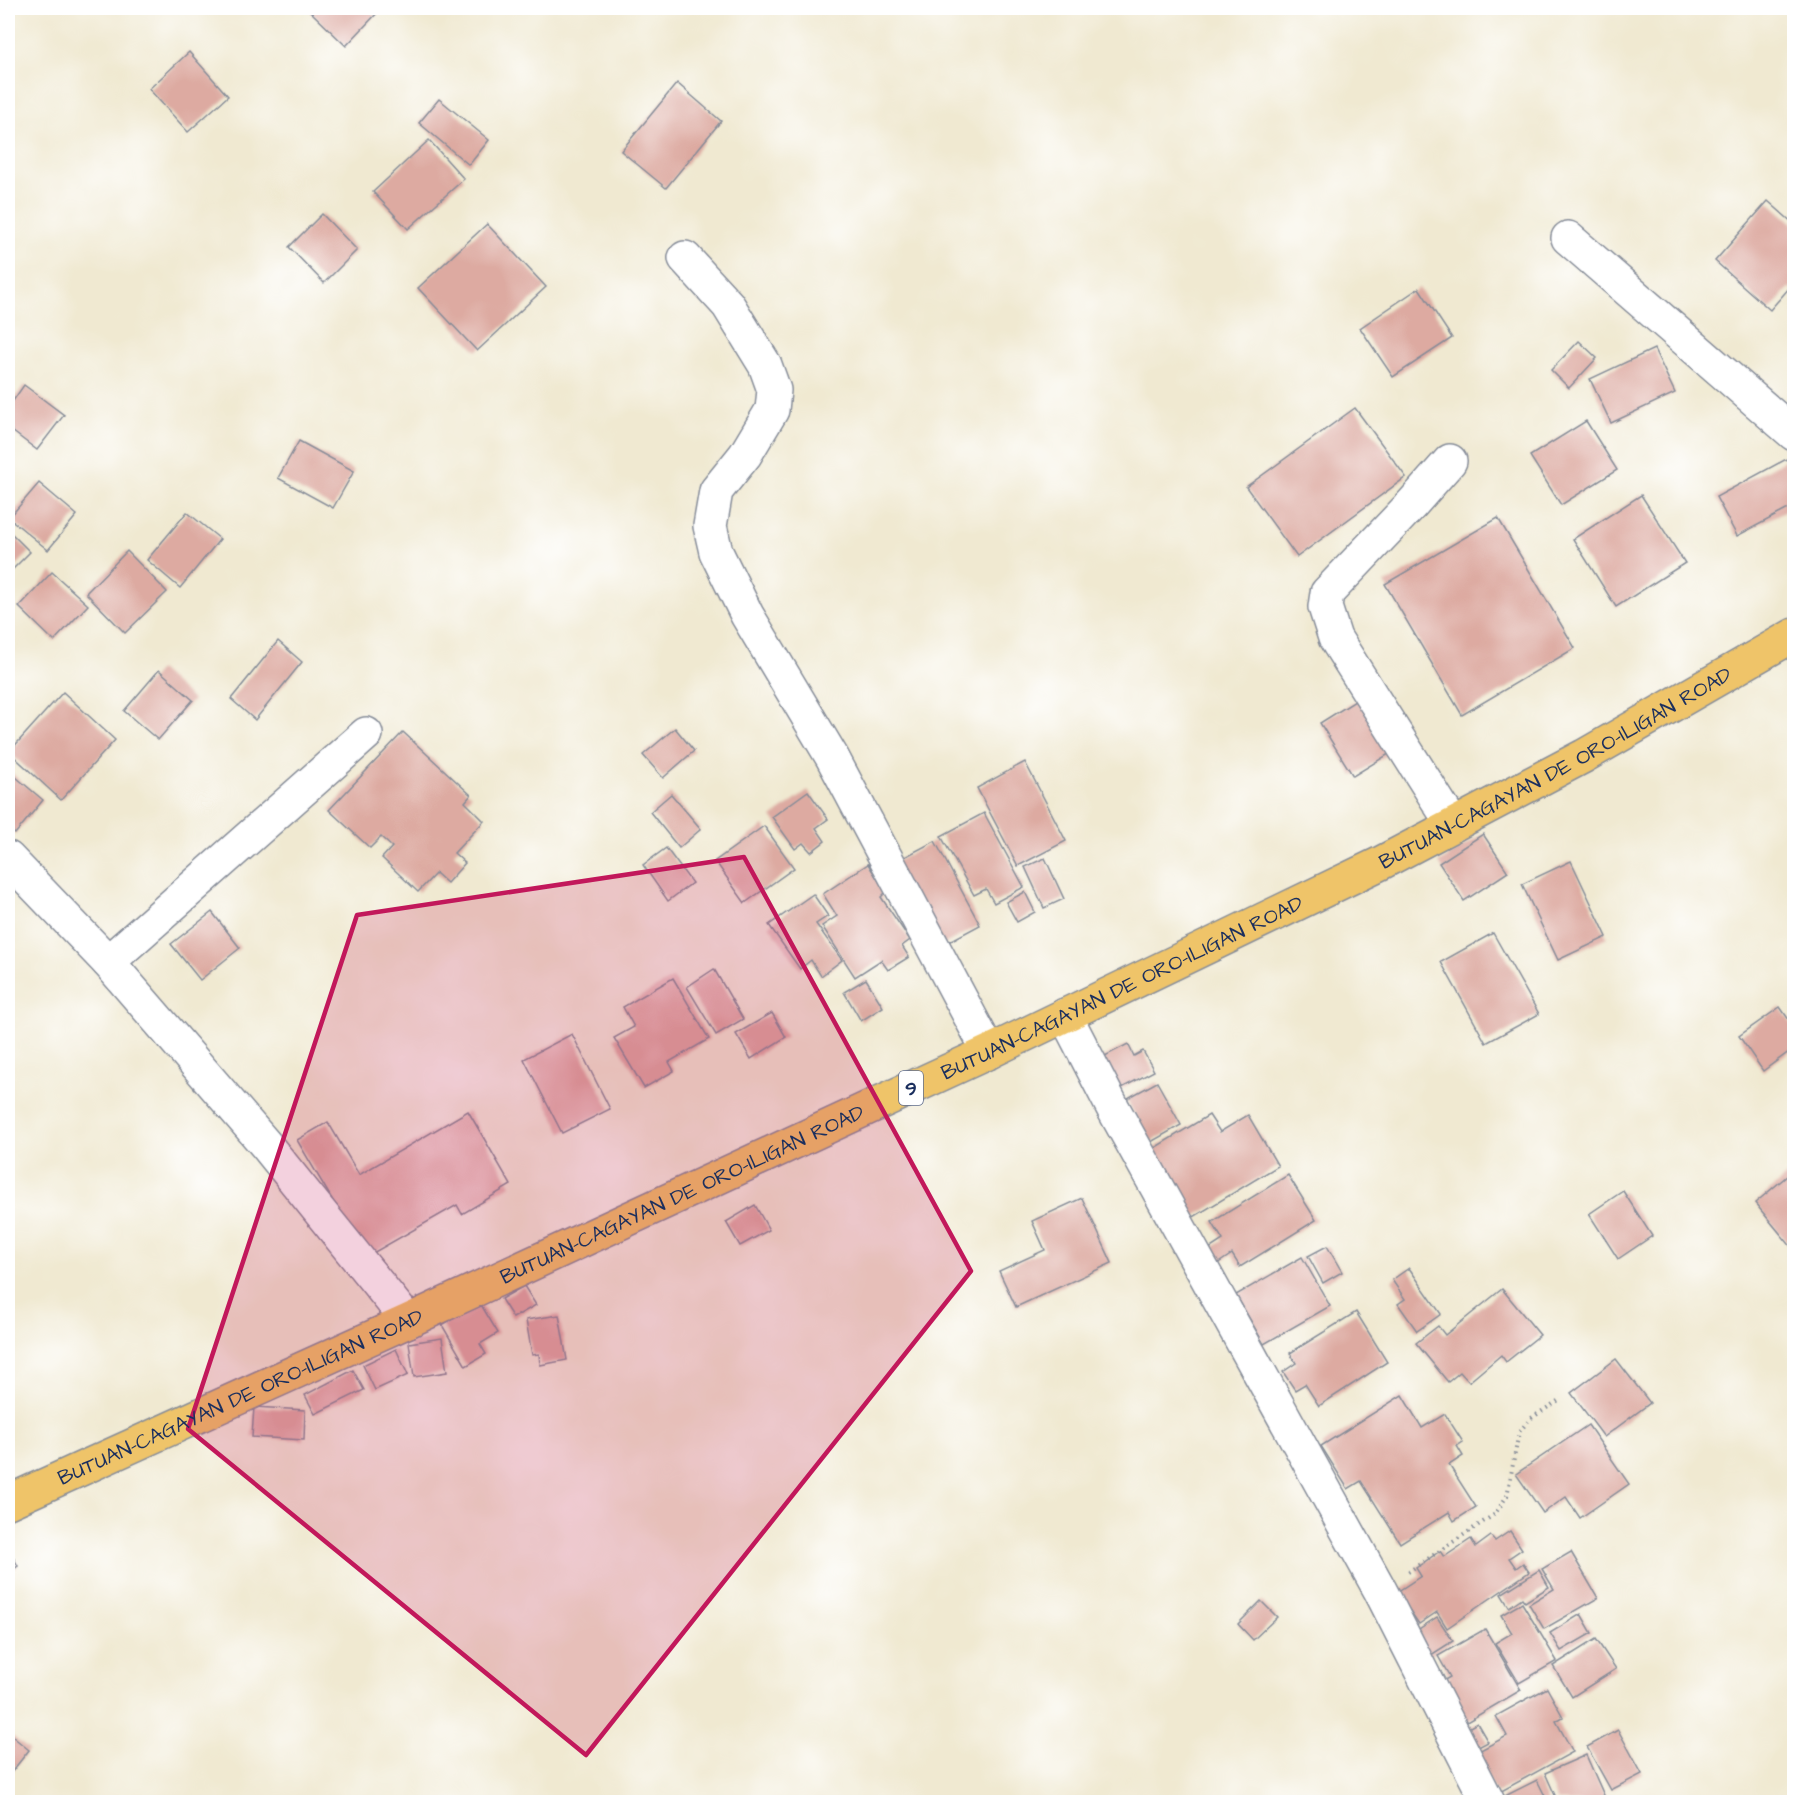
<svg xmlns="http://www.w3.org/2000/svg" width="1802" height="1810" font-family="'Architects Daughter',sans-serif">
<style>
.building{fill:#ddaaa1}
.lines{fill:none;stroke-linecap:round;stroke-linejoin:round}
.minor-casing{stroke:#868c98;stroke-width:36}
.tertiary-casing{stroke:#868c98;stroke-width:36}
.trunk-casing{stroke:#868c98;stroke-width:36}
.path{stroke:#868c98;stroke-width:4;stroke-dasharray:1.5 4.5;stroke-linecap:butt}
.minor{stroke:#fff;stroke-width:33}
.tertiary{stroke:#fff;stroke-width:33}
.trunk{stroke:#efc469;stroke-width:33}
.marked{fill:#c2185b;fill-opacity:0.2;stroke:#c2185b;stroke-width:4.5;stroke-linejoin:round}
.labels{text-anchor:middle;stroke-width:4.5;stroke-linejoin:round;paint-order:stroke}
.shield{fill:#fff;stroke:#5f6d8e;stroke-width:1.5}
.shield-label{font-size:20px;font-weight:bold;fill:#1b2f5e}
.street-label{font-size:21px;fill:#1b2f5e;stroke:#fff}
</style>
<rect width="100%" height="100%" fill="#fff"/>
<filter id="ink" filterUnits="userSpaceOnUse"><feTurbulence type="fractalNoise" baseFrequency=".0167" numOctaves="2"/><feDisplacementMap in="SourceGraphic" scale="12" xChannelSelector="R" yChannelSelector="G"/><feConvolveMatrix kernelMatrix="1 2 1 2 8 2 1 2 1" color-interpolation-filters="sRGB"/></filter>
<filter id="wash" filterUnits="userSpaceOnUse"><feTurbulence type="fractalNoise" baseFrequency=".008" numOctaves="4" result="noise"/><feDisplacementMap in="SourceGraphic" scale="24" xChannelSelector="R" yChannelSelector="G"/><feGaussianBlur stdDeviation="1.35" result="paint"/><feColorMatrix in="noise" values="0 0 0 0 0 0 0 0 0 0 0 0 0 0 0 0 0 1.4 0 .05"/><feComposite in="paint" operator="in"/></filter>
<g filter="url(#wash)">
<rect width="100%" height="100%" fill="#f0e9d1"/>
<g id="blocks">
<g class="building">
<path d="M313 8H375L379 11 346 46 310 11Z"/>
<path d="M189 52 228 96 188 132 149 89Z"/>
<path d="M677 83 721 121 666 188 621 151Z"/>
<path d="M439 99 489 140 469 165 419 123Z"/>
<path d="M429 140 464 179 408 229 373 192Z"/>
<path d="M1768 201 1794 224V291L1790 287 1770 310 1715 261Z"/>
<path d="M322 214 357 250 324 283 289 247Z"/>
<path d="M487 224 546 287 477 351 418 288Z"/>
<path d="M1419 288 1452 338 1393 377 1360 328Z"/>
<path d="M1579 341 1597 358 1569 388 1551 370Z"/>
<path d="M1654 349 1675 393 1611 423 1590 379Z"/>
<path d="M24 385 64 415 37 450 8 428V408Z"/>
<path d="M1355 408 1406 477 1297 557 1246 487Z"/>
<path d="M1586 421 1617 470 1561 505 1530 456Z"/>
<path d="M299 441 354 471 333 508 278 478Z"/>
<path d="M1792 456 1794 460V506L1737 536 1716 497Z"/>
<path d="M39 483 77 515 48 550 9 518Z"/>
<path d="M1641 495 1685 563 1616 607 1573 539Z"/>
<path d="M187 512 220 539 180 588 147 560Z"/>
<path d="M1498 518 1575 648 1462 715 1385 584Z"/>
<path d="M8 530 30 552 8 574Z"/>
<path d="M127 551 167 592 125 633 86 593Z"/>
<path d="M52 572 88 605 54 641 19 607Z"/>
<path d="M278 641 302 662 255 720 231 699Z"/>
<path d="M159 670 193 700 158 740 124 711Z"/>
<path d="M63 692 115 740 61 800 9 752Z"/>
<path d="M1363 696 1397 749 1353 776 1320 723Z"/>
<path d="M675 728 694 751 663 778 643 755Z"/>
<path d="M403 732 471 795 465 802 484 821 454 853 465 863 447 883 436 873 418 892 382 858 392 847 381 837 370 848 329 810Z"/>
<path d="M1025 762 1066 841 1018 866 977 788Z"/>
<path d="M10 772 43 800 15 834 8 828V775Z"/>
<path d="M808 791 828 819 816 828 825 841 811 852 803 843 795 849 772 817Z"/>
<path d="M671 794 701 829 679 848 650 812Z"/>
<path d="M984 813 1024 887 994 903 986 889 974 895 941 836Z"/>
<path d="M764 826 794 868 745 903 715 861Z"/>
<path d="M1483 834 1508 872 1464 901 1439 863Z"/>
<path d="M935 841 980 925 939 947 893 863Z"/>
<path d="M666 848 692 883 668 901 643 865Z"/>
<path d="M1045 858 1064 899 1044 908 1025 867Z"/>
<path d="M1571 861 1607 937 1558 960 1522 884Z"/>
<path d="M868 864 886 892 881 897 910 940 902 946 909 957 888 970 881 960 855 977 822 926 837 916 823 894Z"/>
<path d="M1025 892 1035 912 1017 922 1006 902Z"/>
<path d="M813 894 828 916 816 924 842 960 821 976 811 960 800 969 769 925Z"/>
<path d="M212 912 240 948 200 980 171 944Z"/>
<path d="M1493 933 1539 1014 1486 1043 1441 962Z"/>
<path d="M714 969 743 1019 716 1035 687 987Z"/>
<path d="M673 978 709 1039 669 1062 674 1071 644 1088 614 1038 634 1027 623 1007Z"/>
<path d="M866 979 883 1007 861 1021 844 992Z"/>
<path d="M1780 1007 1794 1027V1048L1763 1071 1739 1036Z"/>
<path d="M772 1013 786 1037 751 1059 736 1034Z"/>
<path d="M572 1034 610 1109 562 1133 524 1059Z"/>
<path d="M1128 1044 1134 1056 1143 1051 1154 1071 1118 1090 1101 1058Z"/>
<path d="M1157 1082 1181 1125 1151 1142 1126 1099Z"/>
<path d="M468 1111 511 1185 462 1214 457 1205 366 1257 297 1140 328 1122 359 1175Z"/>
<path d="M1209 1115 1220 1132 1248 1115 1278 1166 1192 1218 1151 1150Z"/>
<path d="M1794 1170V1247L1793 1249 1755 1203Z"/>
<path d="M1288 1175 1316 1220 1240 1267 1232 1254 1217 1264 1209 1249 1223 1240 1212 1222Z"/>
<path d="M1623 1191 1652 1236 1618 1259 1589 1214Z"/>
<path d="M1082 1198 1112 1263 1016 1307 999 1271 1045 1250 1032 1221Z"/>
<path d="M755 1205 769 1230 740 1246 726 1222Z"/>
<path d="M1327 1246 1342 1272 1323 1283 1308 1256Z"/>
<path d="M1302 1257 1330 1306 1264 1344 1236 1295Z"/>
<path d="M1409 1268 1441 1314 1417 1331 1398 1304 1405 1299 1392 1280Z"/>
<path d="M524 1286 536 1305 513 1318 501 1299Z"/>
<path d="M1502 1289 1540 1335 1506 1362 1501 1355 1469 1382 1460 1372 1448 1382 1416 1343 1438 1326 1445 1335Z"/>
<path d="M480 1303 498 1333 480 1344 486 1354 466 1366 442 1325Z"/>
<path d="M1356 1312 1387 1362 1319 1406 1305 1384 1295 1390 1283 1372 1296 1363 1290 1353Z"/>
<path d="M559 1315 567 1360 540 1365 539 1354 532 1355 526 1320Z"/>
<path d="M442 1338 447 1372 414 1377 409 1343Z"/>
<path d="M396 1349 408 1375 375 1390 363 1365Z"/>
<path d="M1616 1359 1650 1403 1604 1437 1571 1393Z"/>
<path d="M353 1370 364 1390 315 1414 305 1395Z"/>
<path d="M1402 1395 1422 1428 1445 1414 1463 1442 1457 1446 1463 1456 1449 1465 1476 1507 1454 1521 1449 1512 1400 1543 1361 1481 1348 1489 1321 1446Z"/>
<path d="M254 1407 305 1410 304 1440 252 1437Z"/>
<path d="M1588 1425 1629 1484 1580 1518 1566 1497 1543 1513 1516 1474Z"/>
<path d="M1510 1531 1522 1549 1509 1558 1516 1568 1523 1563 1529 1572 1447 1628 1437 1612 1419 1624 1397 1592 1421 1576 1416 1568 1440 1551 1444 1557 1471 1539 1476 1547 1491 1536 1495 1541Z"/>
<path d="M8 1548 18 1566 8 1573Z"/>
<path d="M1571 1552 1598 1598 1544 1629 1529 1604 1554 1589 1542 1569Z"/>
<path d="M1539 1570 1549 1587 1525 1602 1522 1598 1509 1607 1501 1594Z"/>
<path d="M1261 1601 1277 1617 1253 1640 1238 1624Z"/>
<path d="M1522 1603 1557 1661 1519 1683 1495 1643 1512 1633 1501 1615Z"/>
<path d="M1581 1614 1592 1633 1561 1651 1550 1633Z"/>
<path d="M1437 1617 1453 1641 1428 1657 1413 1633Z"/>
<path d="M1485 1629 1521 1690 1460 1726 1436 1685 1450 1677 1438 1656Z"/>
<path d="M1596 1639 1616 1669 1572 1697 1553 1666Z"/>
<path d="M1547 1688 1563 1717 1556 1721 1573 1752 1496 1794 1475 1753 1507 1736 1496 1716Z"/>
<path d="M1477 1723 1488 1742 1469 1752 1459 1733Z"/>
<path d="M1618 1730 1642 1774 1611 1790 1587 1747Z"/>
<path d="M12 1736 29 1750 10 1774 8 1772V1742Z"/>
<path d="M1586 1755 1607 1802H1558L1545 1773Z"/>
<path d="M1537 1780 1548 1802H1504L1501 1798Z"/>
</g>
</g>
</g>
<g filter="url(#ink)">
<use href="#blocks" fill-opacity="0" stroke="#868c98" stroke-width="1.5"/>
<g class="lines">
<g class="minor-casing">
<g id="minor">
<path d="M1568 238 1794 434"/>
<path d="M685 258 728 305 765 365 774 390 772 410 745 455 716 491 710 526 716 552 747 615 832 757 989 1052"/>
<path d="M1450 461 1412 504 1327 593 1325 607 1335 638 1453 825"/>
<path d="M108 962 366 734"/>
</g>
</g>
<g class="tertiary-casing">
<g id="tertiary">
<path d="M8 858 108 962 266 1145 408 1321"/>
<path d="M1065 1015 1114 1110 1380 1590 1488 1802"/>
</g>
</g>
<g class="trunk-casing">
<g id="trunk">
<path id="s1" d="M8 1502 408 1321 989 1052 1381 863 1584 756 1794 635"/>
</g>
</g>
<path class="path" d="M1408 1572 1495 1514 1507 1496 1519 1432 1530 1419 1559 1400"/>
<use href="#minor" class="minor"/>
<use href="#tertiary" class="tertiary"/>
<use href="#trunk" class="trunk"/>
</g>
</g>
<path class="marked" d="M744 857 971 1271 586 1755 188 1429 357 915Z"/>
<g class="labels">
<rect class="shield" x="899" y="1071" width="24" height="34" rx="4.5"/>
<g class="shield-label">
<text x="911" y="1095">9</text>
</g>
<g class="street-label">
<text dy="7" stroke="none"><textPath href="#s1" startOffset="1713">BUTUAN-CAGAYAN DE ORO-ILIGAN ROAD</textPath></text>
<text dy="7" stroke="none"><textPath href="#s1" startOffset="1227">BUTUAN-CAGAYAN DE ORO-ILIGAN ROAD</textPath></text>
<text dy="7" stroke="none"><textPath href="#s1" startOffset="741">BUTUAN-CAGAYAN DE ORO-ILIGAN ROAD</textPath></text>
<text dy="7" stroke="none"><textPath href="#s1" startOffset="255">BUTUAN-CAGAYAN DE ORO-ILIGAN ROAD</textPath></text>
</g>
</g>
<rect width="1802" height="1810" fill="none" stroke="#fff" stroke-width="30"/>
</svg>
